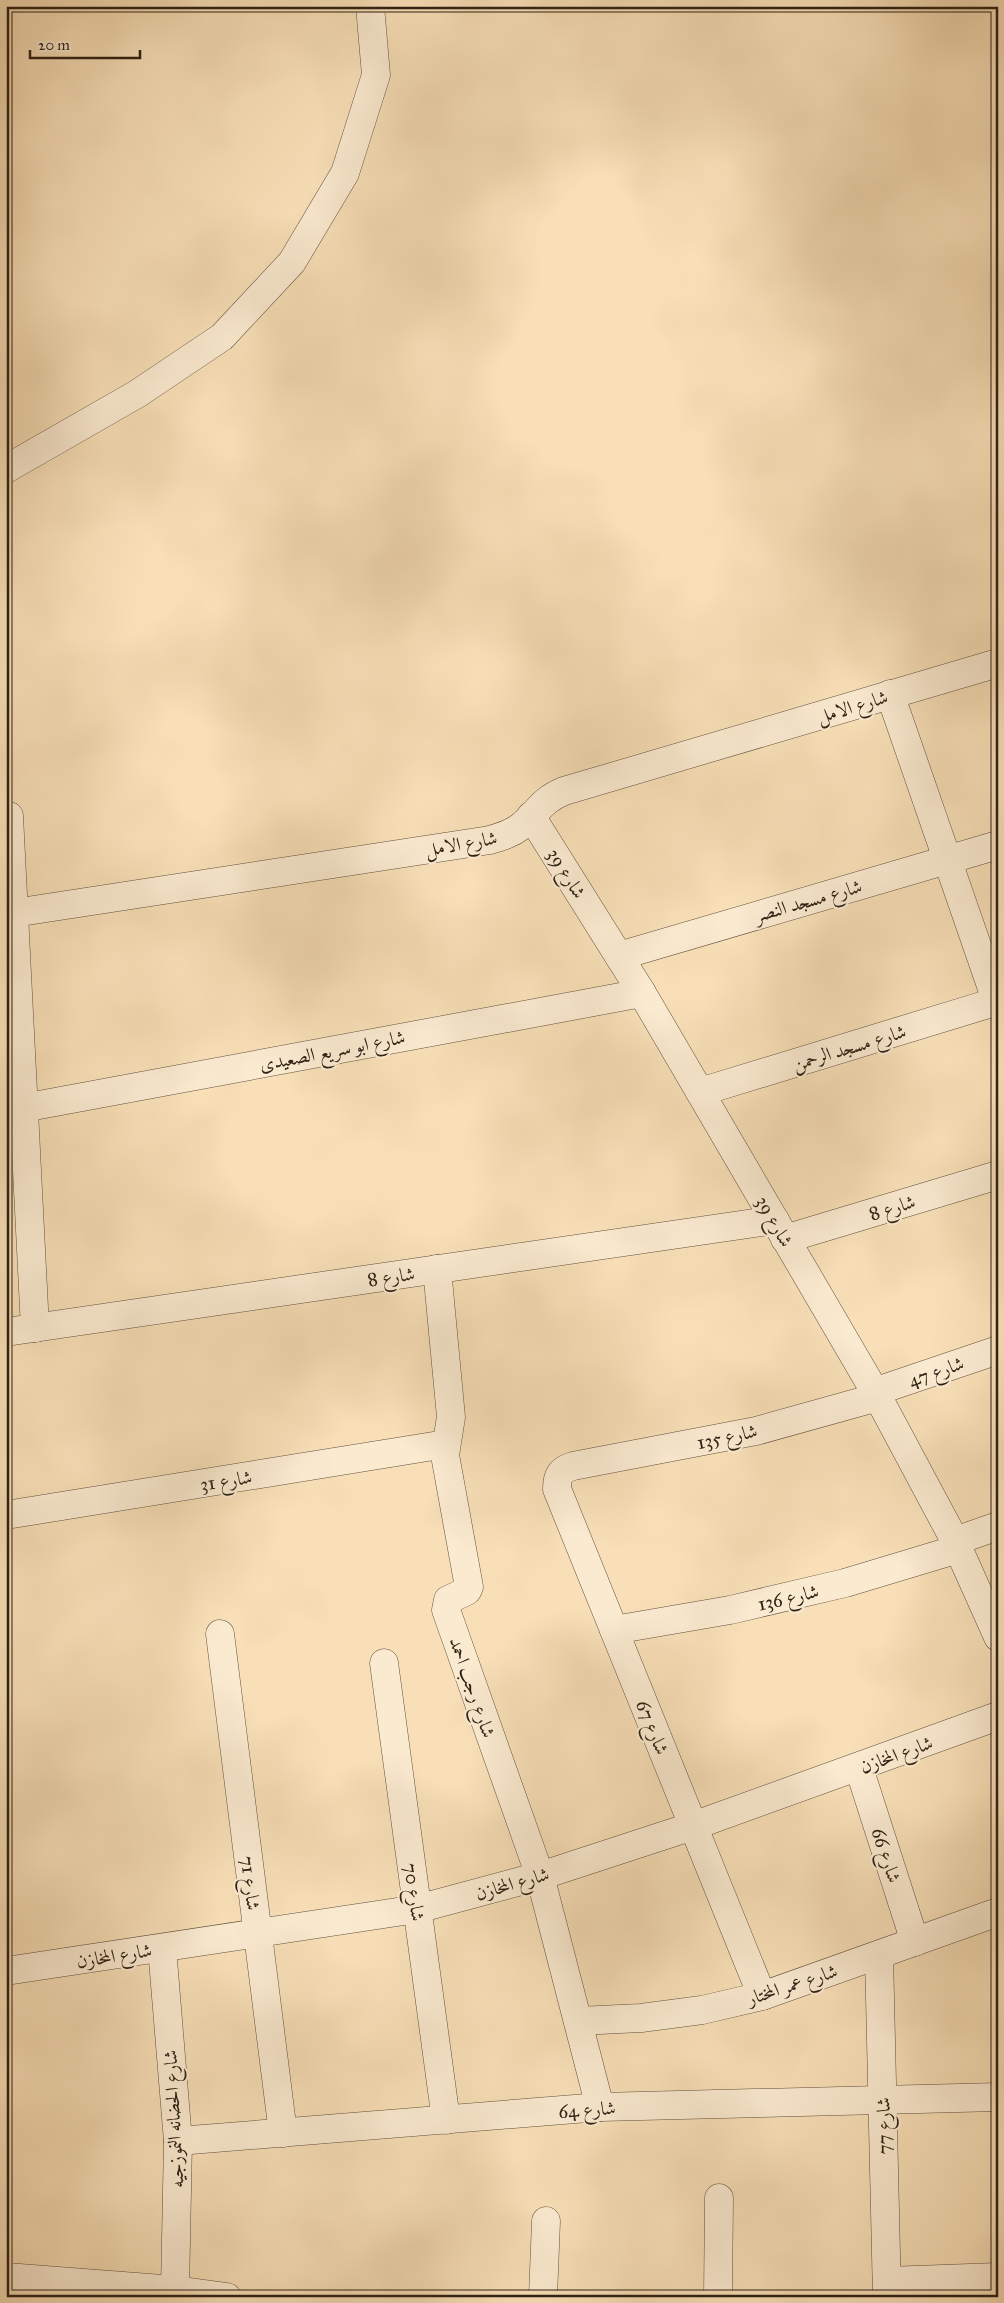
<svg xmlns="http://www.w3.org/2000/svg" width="1004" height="2303" font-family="'IM FELL Great Primer',Amiri,serif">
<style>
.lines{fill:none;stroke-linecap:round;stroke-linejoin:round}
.street-casing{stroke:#60503e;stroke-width:29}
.street{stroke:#faead0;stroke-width:28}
.labels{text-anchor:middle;stroke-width:4;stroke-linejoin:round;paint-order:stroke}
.street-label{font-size:19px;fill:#2e2115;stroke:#faead0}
</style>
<rect width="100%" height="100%" fill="#f8dfb7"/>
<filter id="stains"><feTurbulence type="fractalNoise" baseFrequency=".004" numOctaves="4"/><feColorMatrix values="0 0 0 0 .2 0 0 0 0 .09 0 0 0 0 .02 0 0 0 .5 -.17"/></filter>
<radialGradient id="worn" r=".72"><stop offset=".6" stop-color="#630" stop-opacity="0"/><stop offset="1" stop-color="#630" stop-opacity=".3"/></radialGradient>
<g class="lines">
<g class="street-casing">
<g id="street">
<path d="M6 469 137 394 222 337 292 262 345 173 376 75 370 6"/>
<path d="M890 694 998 1006"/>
<path d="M9 816 35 1328"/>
<path d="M531 816 642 993 878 1397 955 1541 998 1637"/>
<path d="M14 913 490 840C500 837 511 834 520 827 538 813 540 801 564 791L998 663"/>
<path d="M619 956 998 845"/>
<path d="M700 1092 998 1001"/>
<path d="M23 1108 642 993"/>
<path d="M785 1239 998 1175"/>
<path d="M437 1269 451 1417 445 1455 469 1587 467 1591 448 1600 446 1610 540 1876 600 2107"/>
<path d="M6 1332 775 1220"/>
<path d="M874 1392 998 1350"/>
<path d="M6 1515 446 1444"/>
<path d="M955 1541 998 1526"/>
<path d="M614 1630 730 1610 845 1583 958 1549"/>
<path d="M220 1634 283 2133"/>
<path d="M384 1663 446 2120"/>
<path d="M859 1768 915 1942"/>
<path d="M162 1948 178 2141 175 2290"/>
<path d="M879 1955 887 2297"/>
<path d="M6 1971 417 1909 540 1876 693 1826 998 1716"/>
<path d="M762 1996 557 1489C557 1476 560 1470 573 1466L756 1431 878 1397"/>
<path d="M578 2021 641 2018 702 2010 762 1996 998 1912"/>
<path d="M178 2141 600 2107 998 2097"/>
<path d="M6 2277 175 2290 227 2297"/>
<path d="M887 2281 998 2277"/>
<path d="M543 2297 546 2221"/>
<path d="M718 2297 719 2198"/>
</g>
</g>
<use href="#street" class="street"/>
</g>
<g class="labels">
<g class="street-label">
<text transform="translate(852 706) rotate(-17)" y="7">شارع الامل</text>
<text transform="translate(461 843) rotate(-10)" y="7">شارع الامل</text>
<text transform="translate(567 873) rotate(58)" y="7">شارع 39</text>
<text transform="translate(808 900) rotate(-16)" y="7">شارع مسجد النصر</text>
<text transform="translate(849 1047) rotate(-17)" y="7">شارع مسجد الرحمن</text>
<text transform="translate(332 1050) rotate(-11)" y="7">شارع ابو سريع الصعيدى</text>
<text transform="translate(892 1207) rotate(-17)" y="7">شارع 8</text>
<text transform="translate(775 1221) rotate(60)" y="7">شارع 39</text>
<text transform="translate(391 1276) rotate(-8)" y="7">شارع 8</text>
<text transform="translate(936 1371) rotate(-19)" y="7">شارع 47</text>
<text transform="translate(727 1436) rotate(-12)" y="7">شارع 135</text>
<text transform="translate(226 1480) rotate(-9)" y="7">شارع 31</text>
<text transform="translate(788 1597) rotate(-13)" y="7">شارع 136</text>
<text transform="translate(473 1687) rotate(71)" y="7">شارع رجب احمد</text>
<text transform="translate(653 1727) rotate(68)" y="7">شارع 67</text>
<text transform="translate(896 1754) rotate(-20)" y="7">شارع المخازن</text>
<text transform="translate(887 1855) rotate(72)" y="7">شارع 66</text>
<text transform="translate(251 1883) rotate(83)" y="7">شارع 71</text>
<text transform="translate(512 1883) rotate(-16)" y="7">شارع المخازن</text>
<text transform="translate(415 1892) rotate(82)" y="7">شارع 70</text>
<text transform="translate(114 1955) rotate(-9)" y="7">شارع المخازن</text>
<text transform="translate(792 1984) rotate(-18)" y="7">شارع عمر المختار</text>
<text transform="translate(587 2109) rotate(-4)" y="7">شارع 64</text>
<text transform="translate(173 2119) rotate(-93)" y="7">شارع الحضانه النموزجيه</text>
<text transform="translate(883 2126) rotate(-91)" y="7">شارع 77</text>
</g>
</g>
<rect width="1004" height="2303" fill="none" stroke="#f8dfb7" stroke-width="25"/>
<rect x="8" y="8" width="989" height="2288" fill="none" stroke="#2e2115" stroke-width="2.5"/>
<rect x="12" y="12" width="979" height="2278" fill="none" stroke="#2e2115"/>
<path d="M30 50v8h110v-8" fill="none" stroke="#2e2115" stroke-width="2.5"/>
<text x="38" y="50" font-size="15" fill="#2e2115" stroke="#faead0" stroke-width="4" paint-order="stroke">20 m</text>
<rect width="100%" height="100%" filter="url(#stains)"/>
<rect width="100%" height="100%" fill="url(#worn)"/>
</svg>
